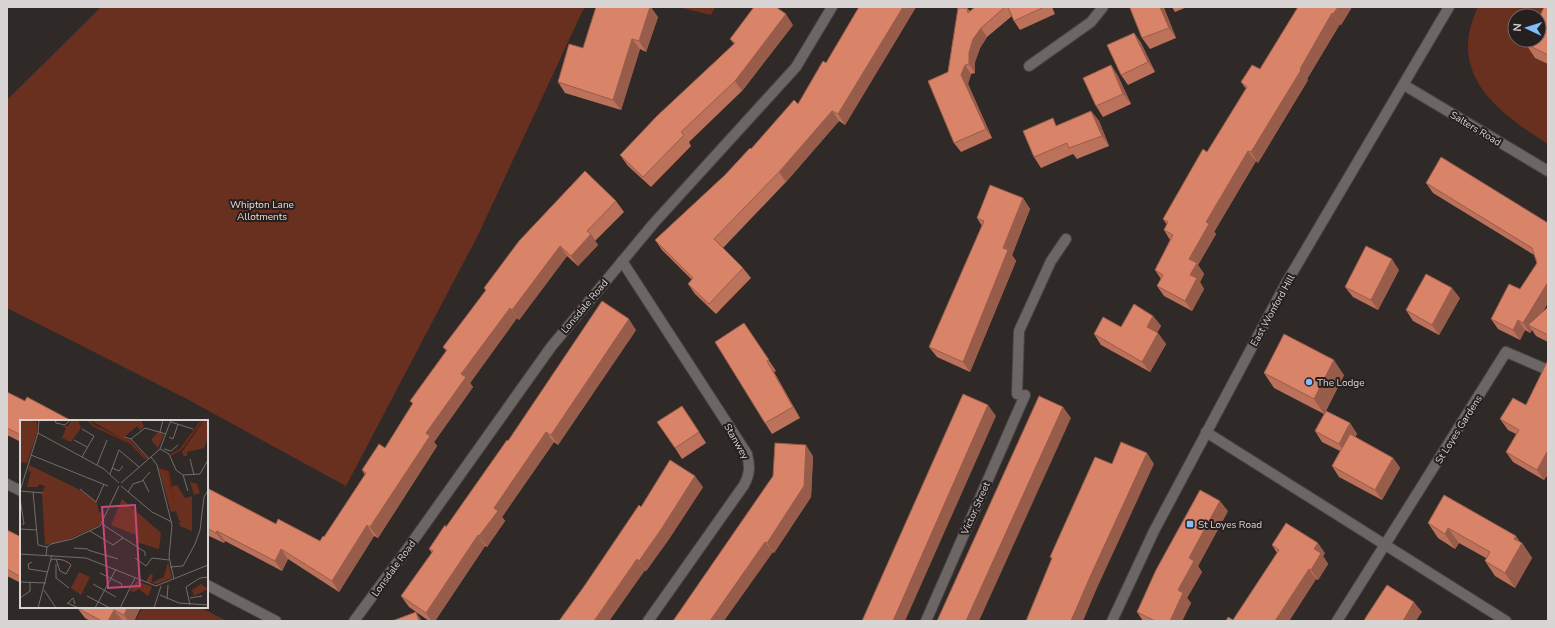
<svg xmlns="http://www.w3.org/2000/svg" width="1555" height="628" font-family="'Nunito Sans',sans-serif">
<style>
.green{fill:#6a301f;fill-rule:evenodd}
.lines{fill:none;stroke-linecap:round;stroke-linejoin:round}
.street-casing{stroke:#494544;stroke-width:12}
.secondary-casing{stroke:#494544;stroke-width:12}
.street{stroke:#6c6664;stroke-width:10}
.secondary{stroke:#6c6664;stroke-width:10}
.wall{fill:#bb715a}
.shaded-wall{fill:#985c4a}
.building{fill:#d98369;stroke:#985c4a}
.poi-dot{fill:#81bdfa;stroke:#25201f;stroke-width:1.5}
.labels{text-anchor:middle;stroke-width:4;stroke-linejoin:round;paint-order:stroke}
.street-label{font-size:10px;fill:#d9d5d4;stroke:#25201f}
.park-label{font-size:10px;fill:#f1d9d2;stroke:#25201f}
.poi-label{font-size:10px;fill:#d9d5d4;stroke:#25201f;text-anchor:start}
.inset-river{fill:none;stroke:#752810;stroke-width:2}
.inset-road{fill:none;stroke:#736e6d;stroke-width:1}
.view{fill:#c84779;fill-opacity:0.15;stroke:#c84779;stroke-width:2}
.inset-edge{fill:none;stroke:#d9d5d4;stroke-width:2}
</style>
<rect width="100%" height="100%" fill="#2f2a28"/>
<g class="green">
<path d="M101 7H586L582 12 478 235 346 486 187 399 7 308V100Z"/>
<path d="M678 7H715L711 15Z"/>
<path d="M1478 7H1548V144C1497 112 1446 74 1478 7ZM1515 16H1539V40H1515Z"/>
<path d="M143 607H199L227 621H135Z"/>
</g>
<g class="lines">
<g class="street-casing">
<g id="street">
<path d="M1029 66 1091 22 1103 7"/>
<path d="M1404 85 1548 171"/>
<path d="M622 261 747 454C750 466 750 474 744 485L648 621"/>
<path d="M1017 394 1019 331 1051 261 1066 239"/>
<path d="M1206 432 1506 621"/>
<path d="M7 484 21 491"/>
<path d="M207 585 276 621"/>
<path d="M354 621 408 548 551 347 654 223 796 67 832 7"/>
<path d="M926 621 1025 395"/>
<path d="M1337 621 1506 352 1548 370"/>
</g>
</g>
<g class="secondary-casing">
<path id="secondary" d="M1112 621 1154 531 1285 285 1449 7"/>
</g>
<use href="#street" class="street"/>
<use href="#secondary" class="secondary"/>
</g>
<g class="wall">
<path d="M859 7H916L845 125 839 121 786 182 723 248 743 268 751 278 716 314 695 294 688 284 692 280 662 250 655 240 725 175 798 104 826 63Z"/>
<path d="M975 7H1052L1055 14 1020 30 1014 21 1012 16 987 37 980 48 975 62V73L971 74 968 84 992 138 961 152 954 143 948 72 967 8 970 11Z"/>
<path d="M1172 7H1187L1175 12Z"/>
<path d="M1298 7H1352L1341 25 1340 24 1307 79 1308 80 1258 163 1256 161 1214 232 1216 234 1198 265 1204 274 1200 282 1204 289 1192 311 1164 296 1157 286 1161 279 1155 270 1170 240 1164 230 1167 225 1163 219 1207 152 1246 89 1241 82 1260 69Z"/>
<path d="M1548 7V64L1535 58 1526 44Z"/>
<path d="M1164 8 1176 38 1150 49 1142 38Z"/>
<path d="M658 17 646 52 640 49 621 110 565 93 558 82 583 48Z"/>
<path d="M793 25 742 91 689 142 691 146 651 187 628 166 620 155 734 44 730 39Z"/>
<path d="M1134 33 1141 43 1155 72 1128 85 1121 75Z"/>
<path d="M1111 65 1118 76 1131 104 1103 117 1096 106Z"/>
<path d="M1091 111 1099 121 1109 146 1077 159 1073 154 1041 168 1034 157Z"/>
<path d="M1426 183 1548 223V303L1542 313 1548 308V342L1536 336 1532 330 1530 333 1525 330 1520 340 1498 329 1491 319 1520 289 1537 263 1534 255 1433 193Z"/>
<path d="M1023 198 1030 209 1012 255 1016 261 970 372 937 357 929 347 982 226 977 218Z"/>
<path d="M616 201 624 212 595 241 598 245 578 266 567 256 519 320 517 318 470 383 473 387 434 442 437 446 378 538 374 536 339 592 288 559 282 571 225 541 224 543 207 535V488L276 524 320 541 324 537 365 475 362 470 385 448 413 404 410 401 446 351 443 347 486 291 484 288Z"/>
<path d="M1399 270 1378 310 1353 297 1345 287Z"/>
<path d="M1460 298 1439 335 1413 321 1406 310Z"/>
<path d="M1153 316 1161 326 1157 332 1166 344 1150 372 1101 345 1094 334 1121 327Z"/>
<path d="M744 323 776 371 774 372 800 418 772 434 765 423Z"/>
<path d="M636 330 558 445 554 442 502 517 505 521 487 547 485 546 435 621H429L409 607 401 596 432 553 429 549 446 527 508 441Z"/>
<path d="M1548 360V474L1544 480 1513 462 1506 452 1516 434 1508 430 1500 419 1526 405Z"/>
<path d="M1264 373 1344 375 1326 411 1350 423 1357 434 1355 437 1393 458 1400 468 1382 500 1339 477 1332 466 1340 451 1322 442 1315 431 1324 414 1274 388Z"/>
<path d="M7 392 21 421V442L7 435Z"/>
<path d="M689 416 706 443 682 459 675 448Z"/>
<path d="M813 456 811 497 774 553 773 552 673 621Z"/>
<path d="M703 487 669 539 646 571 645 570 609 621H559L641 507Z"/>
<path d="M1228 511 1198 566 1202 572 1187 598 1191 603 1182 621H1143L1137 612Z"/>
<path d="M1428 523 1516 536 1520 542 1522 543 1532 558 1515 588 1495 576 1485 561 1486 558 1459 543 1455 549 1438 538Z"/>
<path d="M7 530 21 537V583L7 576Z"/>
<path d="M1272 545 1325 553 1323 556 1328 564 1318 580 1316 579 1289 621H1226L1233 620 1277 553Z"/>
<path d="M74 607H141L134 621H123L122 620 121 621H90L85 618 78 609Z"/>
</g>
<g class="shaded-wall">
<path d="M650 7H651L658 17 646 52 639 41Z"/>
<path d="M903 7H916L845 125 838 114Z"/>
<path d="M1160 7H1163L1164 8 1176 38 1169 28Z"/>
<path d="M1338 7H1352L1341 25 1333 14Z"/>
<path d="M1332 13 1340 24 1307 79 1308 80 1258 163 1251 152Z"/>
<path d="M786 14 793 25 742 91 735 81Z"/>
<path d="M981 28 987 37 980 48 975 62V73L969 64V53L973 39Z"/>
<path d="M1134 33 1141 43 1155 72 1148 62Z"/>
<path d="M632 39 640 49 621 110 613 100Z"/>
<path d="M965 65 971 74 968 84 992 138 986 129 961 75Z"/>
<path d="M1111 65 1118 76 1131 104 1123 94Z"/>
<path d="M832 111 839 121 786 182 779 172Z"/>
<path d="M1091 111 1099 121 1109 146 1102 136Z"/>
<path d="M1248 151 1256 161 1214 232 1216 234 1198 265 1204 274 1200 282 1204 289 1192 311 1185 301 1190 275 1189 259 1206 222Z"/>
<path d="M1023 198 1030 209 1012 255 1016 261 970 372 963 362 1003 248Z"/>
<path d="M591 234 598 245 578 266 571 256Z"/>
<path d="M560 246 567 256 519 320 512 310Z"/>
<path d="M1392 259 1399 270 1378 310 1371 300Z"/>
<path d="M1548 282V303L1533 327 1528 325 1532 330 1530 333 1523 323Z"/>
<path d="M1452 288 1460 298 1439 335 1432 325Z"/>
<path d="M510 308 517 318 470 383 473 387 434 442 437 446 378 538 370 527 426 433 461 374Z"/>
<path d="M1153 316 1161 326 1155 337 1147 327Z"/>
<path d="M629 319 636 330 558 445 551 435Z"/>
<path d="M1518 320 1525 330 1520 340 1513 330Z"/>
<path d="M1158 333 1166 344 1150 372 1142 362Z"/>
<path d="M1334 360 1344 375 1324 414 1314 399Z"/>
<path d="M767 361 774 372 800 418 793 407Z"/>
<path d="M988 405 996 416 905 621H893Z"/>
<path d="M1063 407 1071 418 979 621H966Z"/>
<path d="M1350 423 1357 434 1346 455 1339 444Z"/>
<path d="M546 432 554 442 502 517 505 521 487 547 479 536 494 508Z"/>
<path d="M806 445 813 456 811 497 774 553 767 543Z"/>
<path d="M1548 450V474L1544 480 1537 470Z"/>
<path d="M1147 453 1154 464 1097 588 1083 621H1071L1090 577Z"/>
<path d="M1393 458 1400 468 1382 500 1375 490Z"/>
<path d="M695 476 703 487 669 539 646 571 639 561Z"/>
<path d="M1220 501 1228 511 1198 566 1202 572 1187 598 1191 603 1182 621H1170L1178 590 1189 558Z"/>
<path d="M367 525 374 536 339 592 332 581Z"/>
<path d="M1448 528 1459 543 1455 549 1445 534Z"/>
<path d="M217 531 225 541 224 543 216 533Z"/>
<path d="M478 535 485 546 435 621H431L426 613Z"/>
<path d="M1516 536 1521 544 1522 543 1532 558 1515 588 1505 573 1514 539Z"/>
<path d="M765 542 773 552 724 621H710Z"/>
<path d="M1318 543 1325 553 1323 556 1328 564 1318 580 1311 570 1314 549Z"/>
<path d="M281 549 288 559 282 571 275 561Z"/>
<path d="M637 559 645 570 609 621H594Z"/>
<path d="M1309 569 1316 579 1289 621H1275Z"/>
<path d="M1414 602 1422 612 1416 621H1403Z"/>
<path d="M128 607H141L134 621H128L124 615Z"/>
<path d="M114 610 122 620 121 621H108Z"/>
<path d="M416 612 422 621H419Z"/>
</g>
<g class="building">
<path d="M596 7H650L639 41 632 39 613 100 558 82 569 44 583 48Z"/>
<path d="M754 7H776L786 14 735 81 681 132 684 135 643 177 620 155 657 116 735 43 730 39Z"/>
<path d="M859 7H903L838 114 832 111 779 172 714 239 743 268 709 304 688 284 693 278 655 240 725 175 750 148 751 149 794 100 798 104 823 61 826 63Z"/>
<path d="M975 7H1005L981 28 973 39 969 53V64L965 65 961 75 986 129 954 143 928 81 948 72 958 8H967L968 13Z"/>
<path d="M1008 7H1044L1014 21Z"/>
<path d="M1132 7H1160L1169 28 1142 38 1130 8Z"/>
<path d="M1298 7H1338L1333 14 1332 13 1300 69 1301 70 1251 152 1248 151 1206 222 1209 224 1189 259 1197 263 1190 275 1197 278 1185 301 1157 286 1163 275 1155 270 1173 235 1164 230 1168 222 1163 219 1203 149 1207 152 1247 87 1241 82 1252 65 1260 69Z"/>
<path d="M1544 7H1548V55L1526 44 1528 40H1539V18Z"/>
<path d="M1134 33 1148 62 1121 75 1107 45Z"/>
<path d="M1111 65 1123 94 1096 106 1083 78Z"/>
<path d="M1091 111 1102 136 1069 148 1067 143 1034 157 1023 131 1053 118 1056 126Z"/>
<path d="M1441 157 1548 223V282L1523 323 1518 320 1513 330 1491 319 1509 284 1520 289 1537 263 1532 248 1426 183Z"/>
<path d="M585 171 616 201 587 231 591 234 571 256 560 246 512 310 510 308 461 374 466 377 426 433 430 436 370 527 367 525 332 581 281 549 275 561 217 531 216 533 207 528V488L276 524 278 519 320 541 323 536 324 537 366 473 362 470 379 444 385 448 413 403 410 401 447 350 443 347 486 290 484 288 519 241Z"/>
<path d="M990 185 1023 198 1003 248 1008 250 963 362 929 347 984 221 977 218Z"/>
<path d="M1366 246 1392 259 1371 300 1345 287Z"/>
<path d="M1426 274 1452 288 1432 325 1406 310Z"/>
<path d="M602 301 629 319 551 435 546 432 494 508 498 511 479 536 478 535 426 613 401 596 433 551 429 549 445 525 446 527 507 440 508 441Z"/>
<path d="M1134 304 1153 316 1147 327 1158 333 1142 362 1094 334 1103 317 1121 327Z"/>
<path d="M1547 308H1548V335L1528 325Z"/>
<path d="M744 323 769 360 767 361 793 407 765 423 715 342Z"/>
<path d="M1284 334 1334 360 1314 399 1264 373Z"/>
<path d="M1548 360V450L1537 470 1506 452 1519 430 1500 419 1513 398 1526 405Z"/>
<path d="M7 392 25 401 27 397 72 421H21V435L7 428Z"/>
<path d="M963 394 988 405 893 621H862Z"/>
<path d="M1039 396 1063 407 966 621H937Z"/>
<path d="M682 406 699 432 675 448 657 422Z"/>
<path d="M1326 411 1350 423 1339 444 1315 431Z"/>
<path d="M1350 434 1393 458 1375 490 1332 466Z"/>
<path d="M1121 442 1147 453 1090 577 1071 621H1026L1052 558 1050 557 1095 457 1112 464Z"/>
<path d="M775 443 806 445 804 486 767 543 765 542 710 621H673L773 476Z"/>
<path d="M670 460 695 476 662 528 639 561 637 559 594 621H559L583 588 639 505 641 507Z"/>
<path d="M1200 490 1220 501 1189 558 1194 561 1178 590 1183 593 1170 621H1155L1137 612 1156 570Z"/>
<path d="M1444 495 1516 536 1514 539 1522 543 1505 573 1485 561 1490 552 1448 528 1445 534 1428 523Z"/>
<path d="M1286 523 1318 543 1314 549 1321 553 1311 570 1309 569 1275 621H1226L1228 617 1233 620 1279 550 1272 545Z"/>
<path d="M7 530 21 537V577L7 569Z"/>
<path d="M1387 585 1414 602 1403 621H1364L1366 617Z"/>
<path d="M78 607H128L124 615 114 610 108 621H102L77 608Z"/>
<path d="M416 612 419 621H392Z"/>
</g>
<g class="poi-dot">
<circle cx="1309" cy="382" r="4"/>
<rect x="1186" y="520" width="8" height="8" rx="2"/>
</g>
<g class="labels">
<g class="street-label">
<text transform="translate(1476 128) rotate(31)" y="4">Salters Road</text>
<text transform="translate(584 306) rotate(-50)" y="4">Lonsdale Road</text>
<text transform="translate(1272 310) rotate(-61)" y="4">East Wonford Hill</text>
<text transform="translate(1458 429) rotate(-58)" y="4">St Loyes Gardens</text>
<text transform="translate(737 441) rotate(60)" y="4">Stanwey</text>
<text transform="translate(975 508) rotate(-66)" y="4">Victor Street</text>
<text transform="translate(393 568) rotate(-54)" y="4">Lonsdale Road</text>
</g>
<g class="park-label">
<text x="262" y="208">Whipton Lane<tspan x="262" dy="12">Allotments</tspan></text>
</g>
<g class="poi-label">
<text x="1317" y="386">The Lodge</text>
<text x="1198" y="528">St Loyes Road</text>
</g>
</g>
<g transform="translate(20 420)">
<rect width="188" height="188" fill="#2f2a28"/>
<path d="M0 0 17 2V13L7 43 0 42ZM51 0H58L61 8 51 22 42 18 46 8 42 6H48ZM70 0H121L124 7 120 10 117 6 103 18 110 20 127 39 109 22ZM184 0 188 1V18L184 28 167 32V36H164L162 32ZM138 12 144 15 138 28 131 20ZM9 45 60 70 77 83 79 92 85 95 82 102 78 106 49 119 25 125 22 73 25 66 19 64 18 67H7L11 52 8 51ZM139 49 148 53 150 71 151 67 157 65 165 78 172 76V111L160 106 159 102H162L159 100 156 91 151 92ZM170 62 177 64 180 73 174 75ZM102 79 141 113 139 129 116 122V115L91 105ZM148 142 152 158 137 164 126 162 130 154 133 155 131 163 144 157ZM59 152 70 157 61 175 51 168ZM117 161 132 167 128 176 119 169 114 172 110 171ZM181 164 188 169 174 176 172 170Z" fill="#6a301f"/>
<path class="inset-river" d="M68 0 74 6 111 23 126 39M151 35 161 29 182 0M138 49 148 52 154 85"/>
<path class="inset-road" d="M35 0 36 3 45 5 50 0M151 2 173 9M125 8 146 14M62 9 74 16 62 37M140 12 143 0M18 13 84 49 99 63M104 17 111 19 129 39M149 17 153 19 158 4M111 19 125 8M54 20 67 27M140 29 149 34 156 50 163 55 180 54 188 40M144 29 151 31 158 25M11 35 88 66M131 37 137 45 152 105 149 137 154 159M170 39 174 55M77 45 87 20M92 48 99 51 103 46M90 54 99 30 119 47M163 55 168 71M123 60 129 72M101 63 140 29 151 0M101 66 132 92 152 102M60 69 76 82 84 64M0 71 18 13 19 0M0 71 23 73M13 72 18 125 27 127M108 72 113 64 122 61 130 52M0 78 4 104H2M82 104 125 132V136M0 109 17 110M70 111 93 125 103 118M54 128 68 129M68 130 98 139M0 134 66 138 136 166 188 145M26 135 27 127 31 124 52 119 80 106 99 66M115 138 126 146 132 138 149 140M31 140 35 139 43 140 49 143 51 145 46 154 40 151 36 139M12 142 8 144 9 149 28 152M36 144V158L49 168M150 147 163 146 175 124 180 110 184 77 188 70M80 153 102 164 101 167M0 162 26 163M73 164 96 177M24 170 36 188M140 175 159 183 188 185M67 176 90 188M0 178 10 171V162M170 178 182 176M147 179 148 165M47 183 59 188M48 183 53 178 55 184M170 185 166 167 180 158 188 157M18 188 32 135M75 188 96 149M100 188 115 158M134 188 141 166"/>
<path class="view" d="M115 85 120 166 88 168 82 87Z"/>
<rect width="188" height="188" class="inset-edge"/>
</g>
<rect width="1555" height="628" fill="none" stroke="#d9d5d4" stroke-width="16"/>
<g transform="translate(1527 28) rotate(274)"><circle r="19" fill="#25201f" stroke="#6d6867"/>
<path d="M0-3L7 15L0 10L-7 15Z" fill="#81bdfa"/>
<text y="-6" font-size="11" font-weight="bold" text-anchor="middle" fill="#d9d5d4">N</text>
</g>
</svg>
